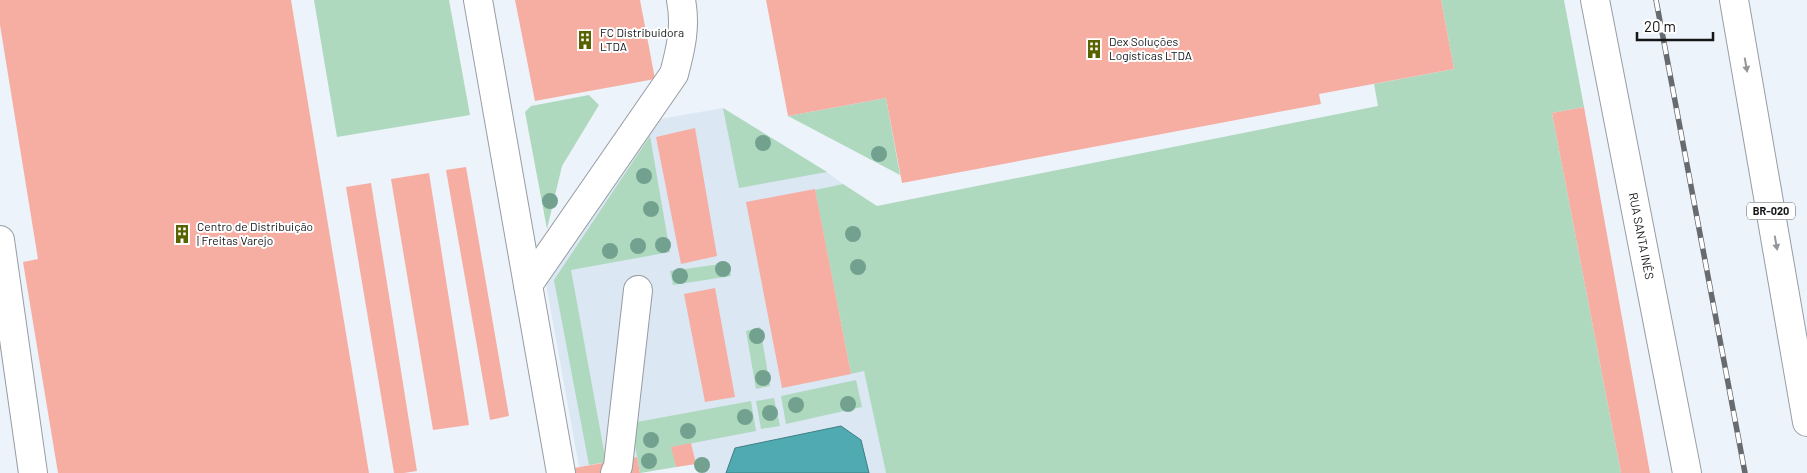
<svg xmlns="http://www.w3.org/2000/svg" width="1807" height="473" font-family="Barlow,sans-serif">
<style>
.built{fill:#dbe7f3}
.green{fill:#aed9be}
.water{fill:#4faab1;stroke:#3d7e83}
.building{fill:#f6aea3}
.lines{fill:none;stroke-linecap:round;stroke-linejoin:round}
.minor-casing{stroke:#969ca2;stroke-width:30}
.highway-casing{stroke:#969ca2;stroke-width:30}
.minor{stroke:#fff;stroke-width:28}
.highway{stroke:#fff;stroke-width:28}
.rail-casing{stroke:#676b6f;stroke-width:5.5}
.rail{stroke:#fff;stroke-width:4;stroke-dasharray:11;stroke-linecap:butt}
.tree{fill:#73a190}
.oneway{fill:#959697}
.labels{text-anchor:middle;stroke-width:4;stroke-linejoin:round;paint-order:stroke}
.shield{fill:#fff;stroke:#5a5c5d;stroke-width:1}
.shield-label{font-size:11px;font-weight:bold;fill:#141618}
.poi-label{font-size:12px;fill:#141618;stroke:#fff;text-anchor:start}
.street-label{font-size:12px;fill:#141618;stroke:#fff}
</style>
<rect width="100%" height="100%" fill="#edf3fa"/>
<path class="built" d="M723 108 827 172 843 184 815 190 851 374 864 370 886 473H698L695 464 640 473 637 457 579 467 545 278 649 121Z"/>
<g class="green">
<path d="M314 0H449L470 115 337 137Z"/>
<path d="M1441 0H1564L1584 107 1552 113 1621 473H886L864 371 851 374 815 190 843 184 877 206 1378 106 1374 84 1454 69Z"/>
<path d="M589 95 599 105 562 166 547 229 525 112 531 106Z"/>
<path d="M886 98 900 175 788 116Z"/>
<path d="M723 108 827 172 739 188Z"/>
<path d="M650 136 670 252 571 270 606 462 589 465 554 280Z"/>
<path d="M728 263 731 276 673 285 670 271Z"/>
<path d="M760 327 770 386 756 389 746 331Z"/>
<path d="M856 380 862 407 786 424 781 396Z"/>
<path d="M774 398 780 426 761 429 756 401Z"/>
<path d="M751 401 756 431 672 447 676 467 640 473 633 434 637 422Z"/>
</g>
<path class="water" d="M841 426 861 440 869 473H726L735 448Z"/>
<g class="building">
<path d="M0 0H291L369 473H58L23 262 38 259 0 25Z"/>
<path d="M515 0H640L655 79 535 101Z"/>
<path d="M766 0H1441L1454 69 1319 94 1321 104 902 183 886 98 788 116Z"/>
<path d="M1584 107 1650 473H1621L1552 113Z"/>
<path d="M695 128 717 256 681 264 656 137Z"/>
<path d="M466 167 509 416 490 420 446 170Z"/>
<path d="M429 173 469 425 433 430 391 179Z"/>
<path d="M371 183 417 471 404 473H394L346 187Z"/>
<path d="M815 189 851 374 782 388 746 202Z"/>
<path d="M715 288 735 397 705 402 684 294Z"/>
<path d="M691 443 696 464 676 467 671 447Z"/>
<path d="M637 457 640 473H551V472Z"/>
</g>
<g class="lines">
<g class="minor-casing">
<g id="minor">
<path d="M478 0 561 473"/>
<path d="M1595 0 1687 473"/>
<path d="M0 240 33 473"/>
<path d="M528 285 674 74C681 48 686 26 681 0"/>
<path d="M615 473 618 466 638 290"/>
</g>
</g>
<g class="highway-casing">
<path id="highway" d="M1734 0 1807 422"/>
</g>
<use href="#minor" class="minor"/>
<use href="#highway" class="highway"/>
<g class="rail-casing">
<path id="rail" d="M1656 0 1745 473"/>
</g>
<use href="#rail" class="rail"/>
</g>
<g class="tree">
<circle cx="763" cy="143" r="8"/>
<circle cx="879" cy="154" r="8"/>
<circle cx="644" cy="176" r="8"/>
<circle cx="550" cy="201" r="8"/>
<circle cx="651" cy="209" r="8"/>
<circle cx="853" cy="234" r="8"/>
<circle cx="663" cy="245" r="8"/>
<circle cx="638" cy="246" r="8"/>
<circle cx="610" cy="251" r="8"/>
<circle cx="858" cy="267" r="8"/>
<circle cx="723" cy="269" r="8"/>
<circle cx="680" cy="276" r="8"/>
<circle cx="757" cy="336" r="8"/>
<circle cx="763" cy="378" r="8"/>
<circle cx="848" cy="404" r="8"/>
<circle cx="796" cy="405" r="8"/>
<circle cx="770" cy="413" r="8"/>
<circle cx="745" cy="417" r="8"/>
<circle cx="688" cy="431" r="8"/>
<circle cx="651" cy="440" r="8"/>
<circle cx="649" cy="461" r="8"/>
<circle cx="702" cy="465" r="8"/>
</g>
<defs><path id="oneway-solid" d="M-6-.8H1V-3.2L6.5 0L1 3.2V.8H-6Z" transform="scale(1.25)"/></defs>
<g class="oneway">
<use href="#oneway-solid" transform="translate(1746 65) rotate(80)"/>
<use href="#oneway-solid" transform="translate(1776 243) rotate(80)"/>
</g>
<defs>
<g id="building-bare" transform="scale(1.5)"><path d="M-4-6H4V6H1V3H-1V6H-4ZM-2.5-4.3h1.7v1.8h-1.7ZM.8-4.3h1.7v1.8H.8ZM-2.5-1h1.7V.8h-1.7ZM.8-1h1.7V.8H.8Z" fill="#576200" stroke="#fff" stroke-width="2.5" paint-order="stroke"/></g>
</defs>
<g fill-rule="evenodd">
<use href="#building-bare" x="585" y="40"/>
<use href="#building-bare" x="1094" y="49"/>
<use href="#building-bare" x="182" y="234"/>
</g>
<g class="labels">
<rect class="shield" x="1747" y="202.5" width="48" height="17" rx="4"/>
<g class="shield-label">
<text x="1771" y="215">BR-020</text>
</g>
<g class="poi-label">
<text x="600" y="37">FC Distribuidora<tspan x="600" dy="14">LTDA</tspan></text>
<text x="1109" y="46">Dex Soluções<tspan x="1109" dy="14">Logísticas LTDA</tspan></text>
<text x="197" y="231">Centro de Distribuição<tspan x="197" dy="14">| Freitas Varejo</tspan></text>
</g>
<g class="street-label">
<text transform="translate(1641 236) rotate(79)" y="4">RUA SANTA INÊS</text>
</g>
</g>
<path d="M1637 32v8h76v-8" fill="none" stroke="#141618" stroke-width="2.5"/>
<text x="1644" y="32" font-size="15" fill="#141618" stroke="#ffffff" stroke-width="4" paint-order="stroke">20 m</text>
</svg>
